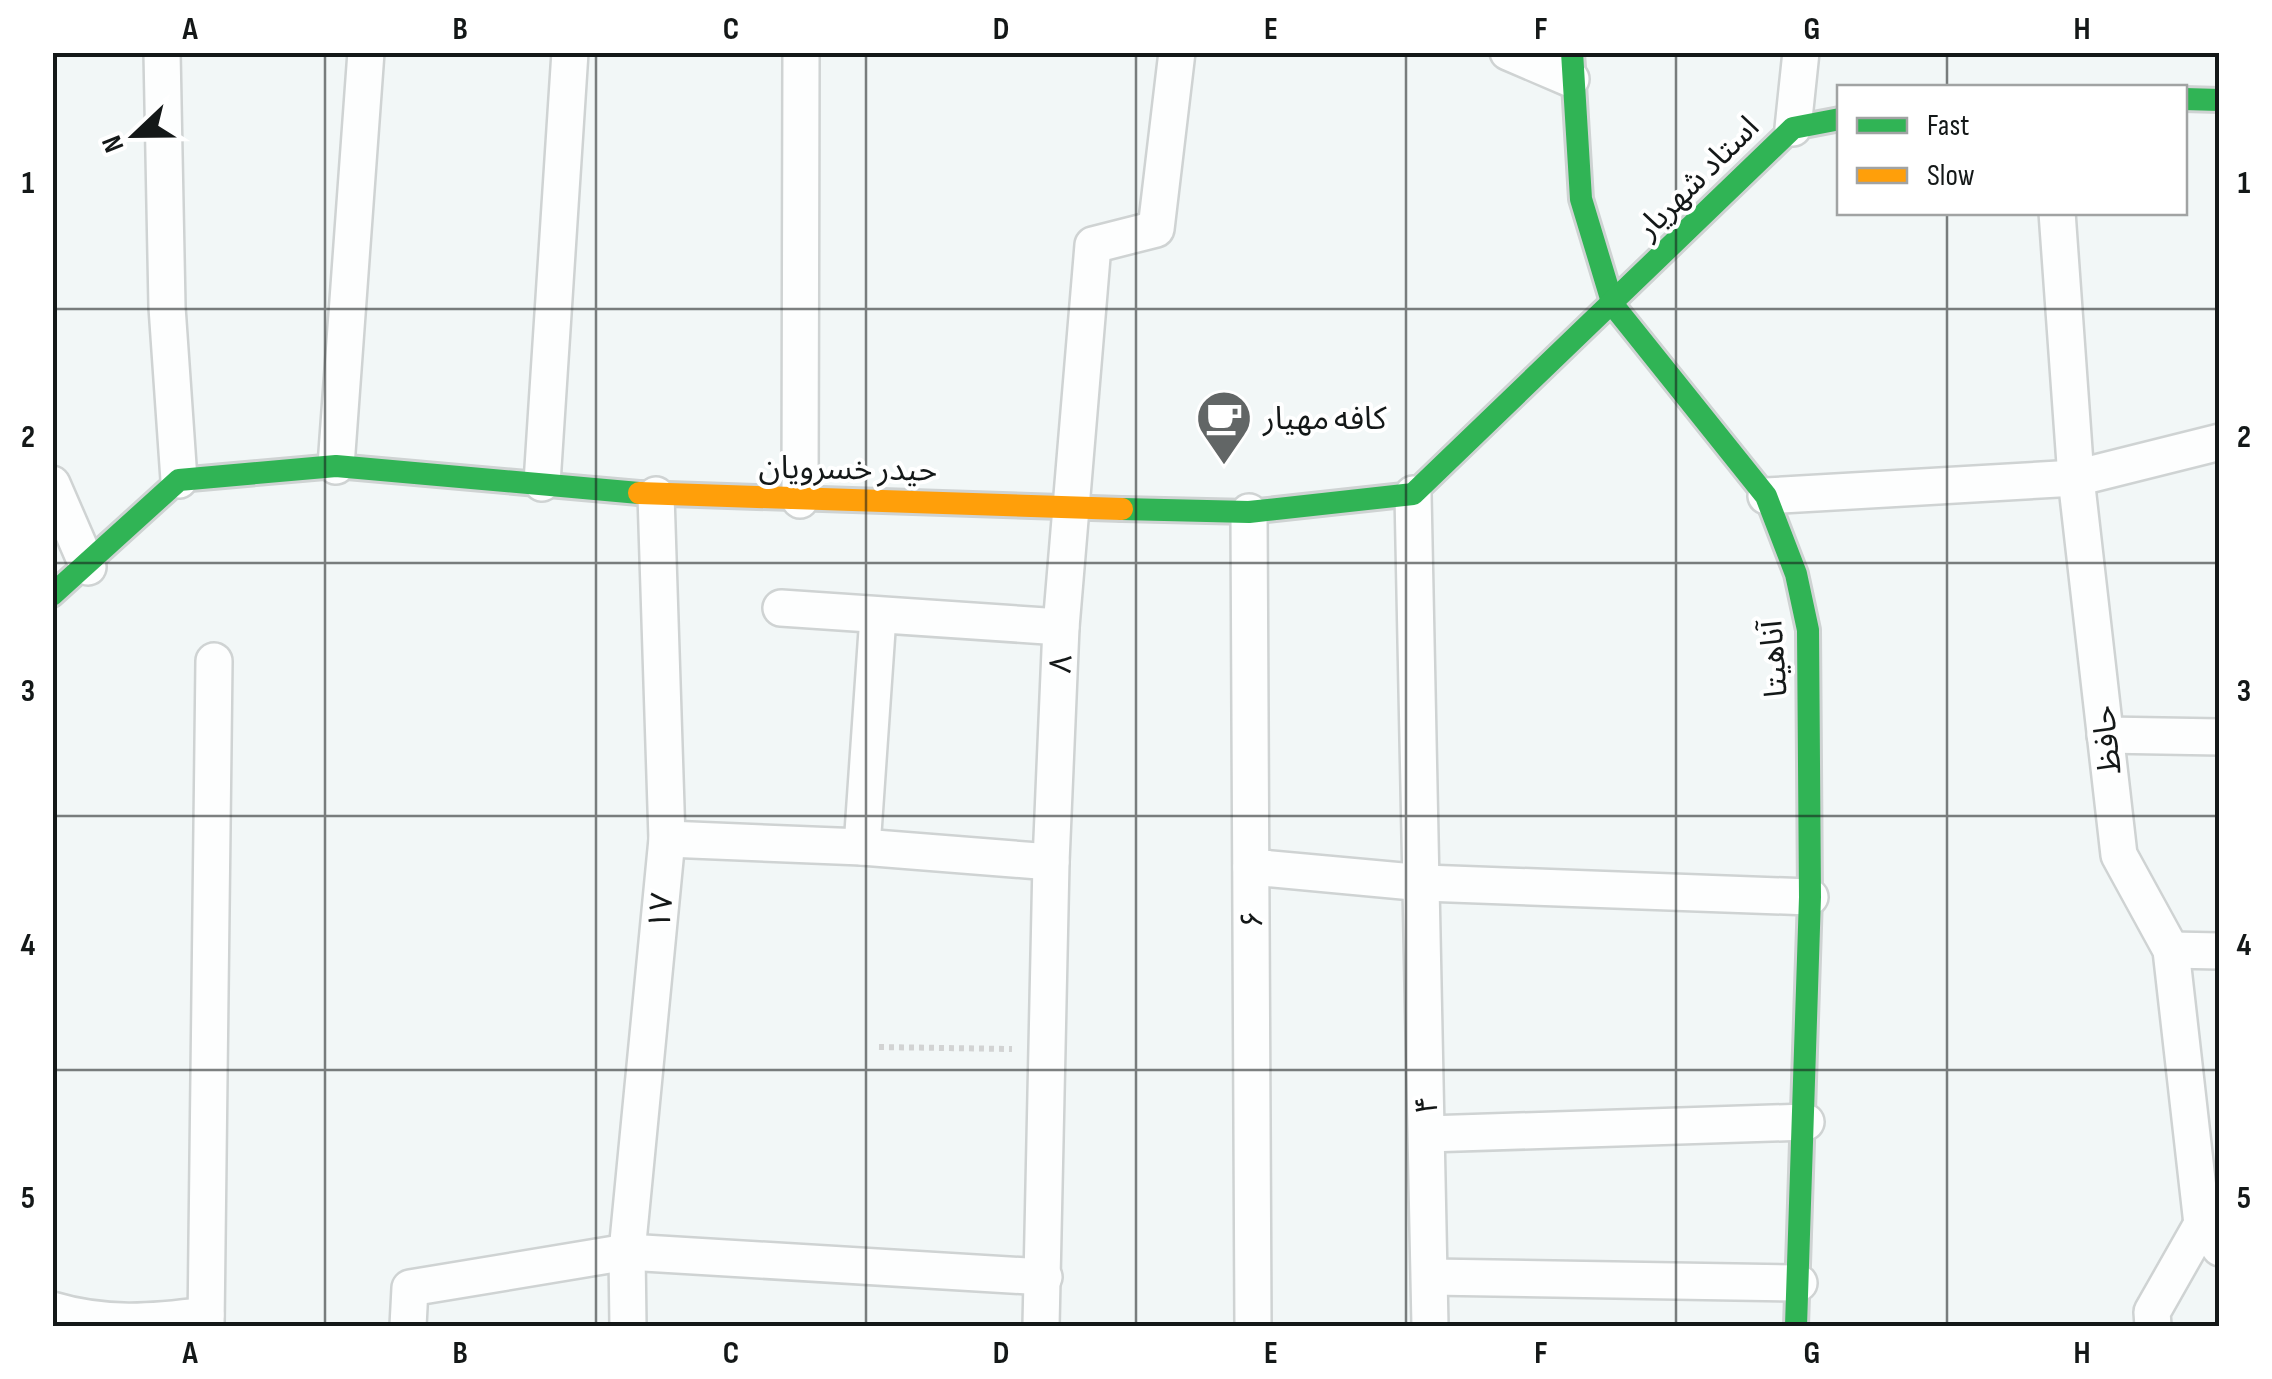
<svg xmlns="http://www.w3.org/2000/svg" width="2272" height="1379" font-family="'Sofia Sans Condensed','Noto Sans Arabic',sans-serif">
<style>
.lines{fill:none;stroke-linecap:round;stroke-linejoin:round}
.street-casing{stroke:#cfd3d3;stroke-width:40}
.fast-casing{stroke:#cfd3d3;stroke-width:28}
.slow-casing{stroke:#cfd3d3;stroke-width:28}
.path{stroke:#d2d3d3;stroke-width:6;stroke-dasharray:5 5;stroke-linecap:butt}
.street{stroke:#fdfefe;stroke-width:35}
.fast{stroke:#30b455;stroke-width:22}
.slow{stroke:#ff9f0a;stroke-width:22}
.grid{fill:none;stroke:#141818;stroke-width:2.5;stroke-opacity:0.55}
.labels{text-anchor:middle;stroke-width:8;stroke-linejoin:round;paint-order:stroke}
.street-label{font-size:32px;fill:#141818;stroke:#fff}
.poi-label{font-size:32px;fill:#141818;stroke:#fff;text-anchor:start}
.neatline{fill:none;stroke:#141818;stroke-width:4}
.grid-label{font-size:32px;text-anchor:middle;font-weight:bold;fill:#141818}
</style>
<rect width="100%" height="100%" fill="#f2f7f7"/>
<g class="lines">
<g class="street-casing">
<g id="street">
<path d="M162 52 167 307 179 480"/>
<path d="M1508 52 1571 79"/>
<path d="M1793 128 1801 52"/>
<path d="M2057 212 2076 478 2119 855 2171 950 2202 1224 2220 1248"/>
<path d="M336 466 366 52"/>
<path d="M542 483 570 52"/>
<path d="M52 484 88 567"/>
<path d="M1413 494 1430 1326"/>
<path d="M1766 496 2076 478 2220 442"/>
<path d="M800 500 801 52"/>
<path d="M1249 512 1253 1326"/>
<path d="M781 608 1061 627"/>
<path d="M2105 735 2220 737"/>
<path d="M667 839 862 847 1051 862"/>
<path d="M862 847 878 616"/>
<path d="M1251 867 1424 883 1810 897"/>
<path d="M2171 950 2220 951"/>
<path d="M1427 1134 1806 1122"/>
<path d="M1430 1277 1799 1283"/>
<path d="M52 1310C105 1326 152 1322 206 1315"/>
<path d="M206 1326 214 661"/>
<path d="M408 1326 410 1288 627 1252 1044 1277"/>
<path d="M628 1326 627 1252 667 839 656 495"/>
<path d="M1041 1326 1051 862 1061 627 1093 245 1156 229 1177 52"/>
<path d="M2153 1326 2152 1312 2202 1224 2220 1220"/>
</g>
</g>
<g class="fast-casing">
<g id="fast">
<path d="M1572 52 1581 199 1613 305 1766 496 1796 574 1808 630 1810 897 1796 1326"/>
<path d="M2184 99 2220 100"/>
<path d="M1122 509 1249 512 1413 494 1793 128 1840 119"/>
<path d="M52 595 179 480 336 466 639 493"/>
</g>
</g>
<g class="slow-casing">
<path id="slow" d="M639 493 1122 509"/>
</g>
<path class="path" d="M879 1047 1012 1049"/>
<use href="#street" class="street"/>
<use href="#fast" class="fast"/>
<use href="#slow" class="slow"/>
</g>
<path class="grid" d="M325 52V1326M596 52V1326M866 52V1326M1136 52V1326M1406 52V1326M1676 52V1326M1947 52V88M1947 212V1326M52 309H2220M52 563H2220M52 816H2220M52 1070H2220"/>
<defs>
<g id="cafe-pin" transform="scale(2.875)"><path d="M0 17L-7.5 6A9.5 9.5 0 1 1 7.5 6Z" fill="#626666" stroke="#fff"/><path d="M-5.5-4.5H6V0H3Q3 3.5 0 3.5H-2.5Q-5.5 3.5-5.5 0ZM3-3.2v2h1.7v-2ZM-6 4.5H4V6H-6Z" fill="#fff"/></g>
</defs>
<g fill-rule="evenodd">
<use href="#cafe-pin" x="1224" y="418"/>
</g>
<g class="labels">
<g class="street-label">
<text transform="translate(1697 177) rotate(-45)" y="11">استاد شهریار</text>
<text transform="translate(848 468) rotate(1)" y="11">حیدر خسرویان</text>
<text transform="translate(1773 659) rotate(-94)" y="11">آناهیتا</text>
<text transform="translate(1060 664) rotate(-87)" y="11">۸</text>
<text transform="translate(2106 740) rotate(-96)" y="11">حافظ</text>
<text transform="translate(660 911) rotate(-85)" y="11">۱۷</text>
<text transform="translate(1251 919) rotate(-90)" y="11">۶</text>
<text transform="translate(1426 1105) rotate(-91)" y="11">۴</text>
</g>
<g class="poi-label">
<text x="1263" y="429">کافه مهیار</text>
</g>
</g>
<rect width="2272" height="1379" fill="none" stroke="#ffffff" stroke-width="110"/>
<rect x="1837" y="85" width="350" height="130" fill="#ffffff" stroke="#a1a3a3" stroke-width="2.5"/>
<rect x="1857" y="118" width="50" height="15" fill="#30b455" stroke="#a1a3a3" stroke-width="2.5"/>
<text x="1927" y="135" font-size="30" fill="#141818">Fast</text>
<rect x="1857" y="168" width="50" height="15" fill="#ff9f0a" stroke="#a1a3a3" stroke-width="2.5"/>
<text x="1927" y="185" font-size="30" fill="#141818">Slow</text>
<g transform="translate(135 135) rotate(248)" stroke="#ffffff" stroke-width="8" paint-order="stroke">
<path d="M0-8L18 38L0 25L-18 38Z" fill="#141818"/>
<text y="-15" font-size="28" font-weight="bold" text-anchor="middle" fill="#141818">N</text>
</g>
<rect x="55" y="55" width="2162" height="1269" class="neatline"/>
<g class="grid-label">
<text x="190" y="39">A</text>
<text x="460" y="39">B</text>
<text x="731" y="39">C</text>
<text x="1001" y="39">D</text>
<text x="1271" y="39">E</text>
<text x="1541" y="39">F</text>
<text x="1812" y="39">G</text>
<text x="2082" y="39">H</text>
<text x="28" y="193">1</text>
<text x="2244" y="193">1</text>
<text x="28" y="447">2</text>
<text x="2244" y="447">2</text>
<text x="28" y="701">3</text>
<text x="2244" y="701">3</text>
<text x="28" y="955">4</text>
<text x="2244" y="955">4</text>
<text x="28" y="1208">5</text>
<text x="2244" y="1208">5</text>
<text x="190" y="1363">A</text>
<text x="460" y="1363">B</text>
<text x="731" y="1363">C</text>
<text x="1001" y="1363">D</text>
<text x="1271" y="1363">E</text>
<text x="1541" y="1363">F</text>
<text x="1812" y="1363">G</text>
<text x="2082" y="1363">H</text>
</g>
</svg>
